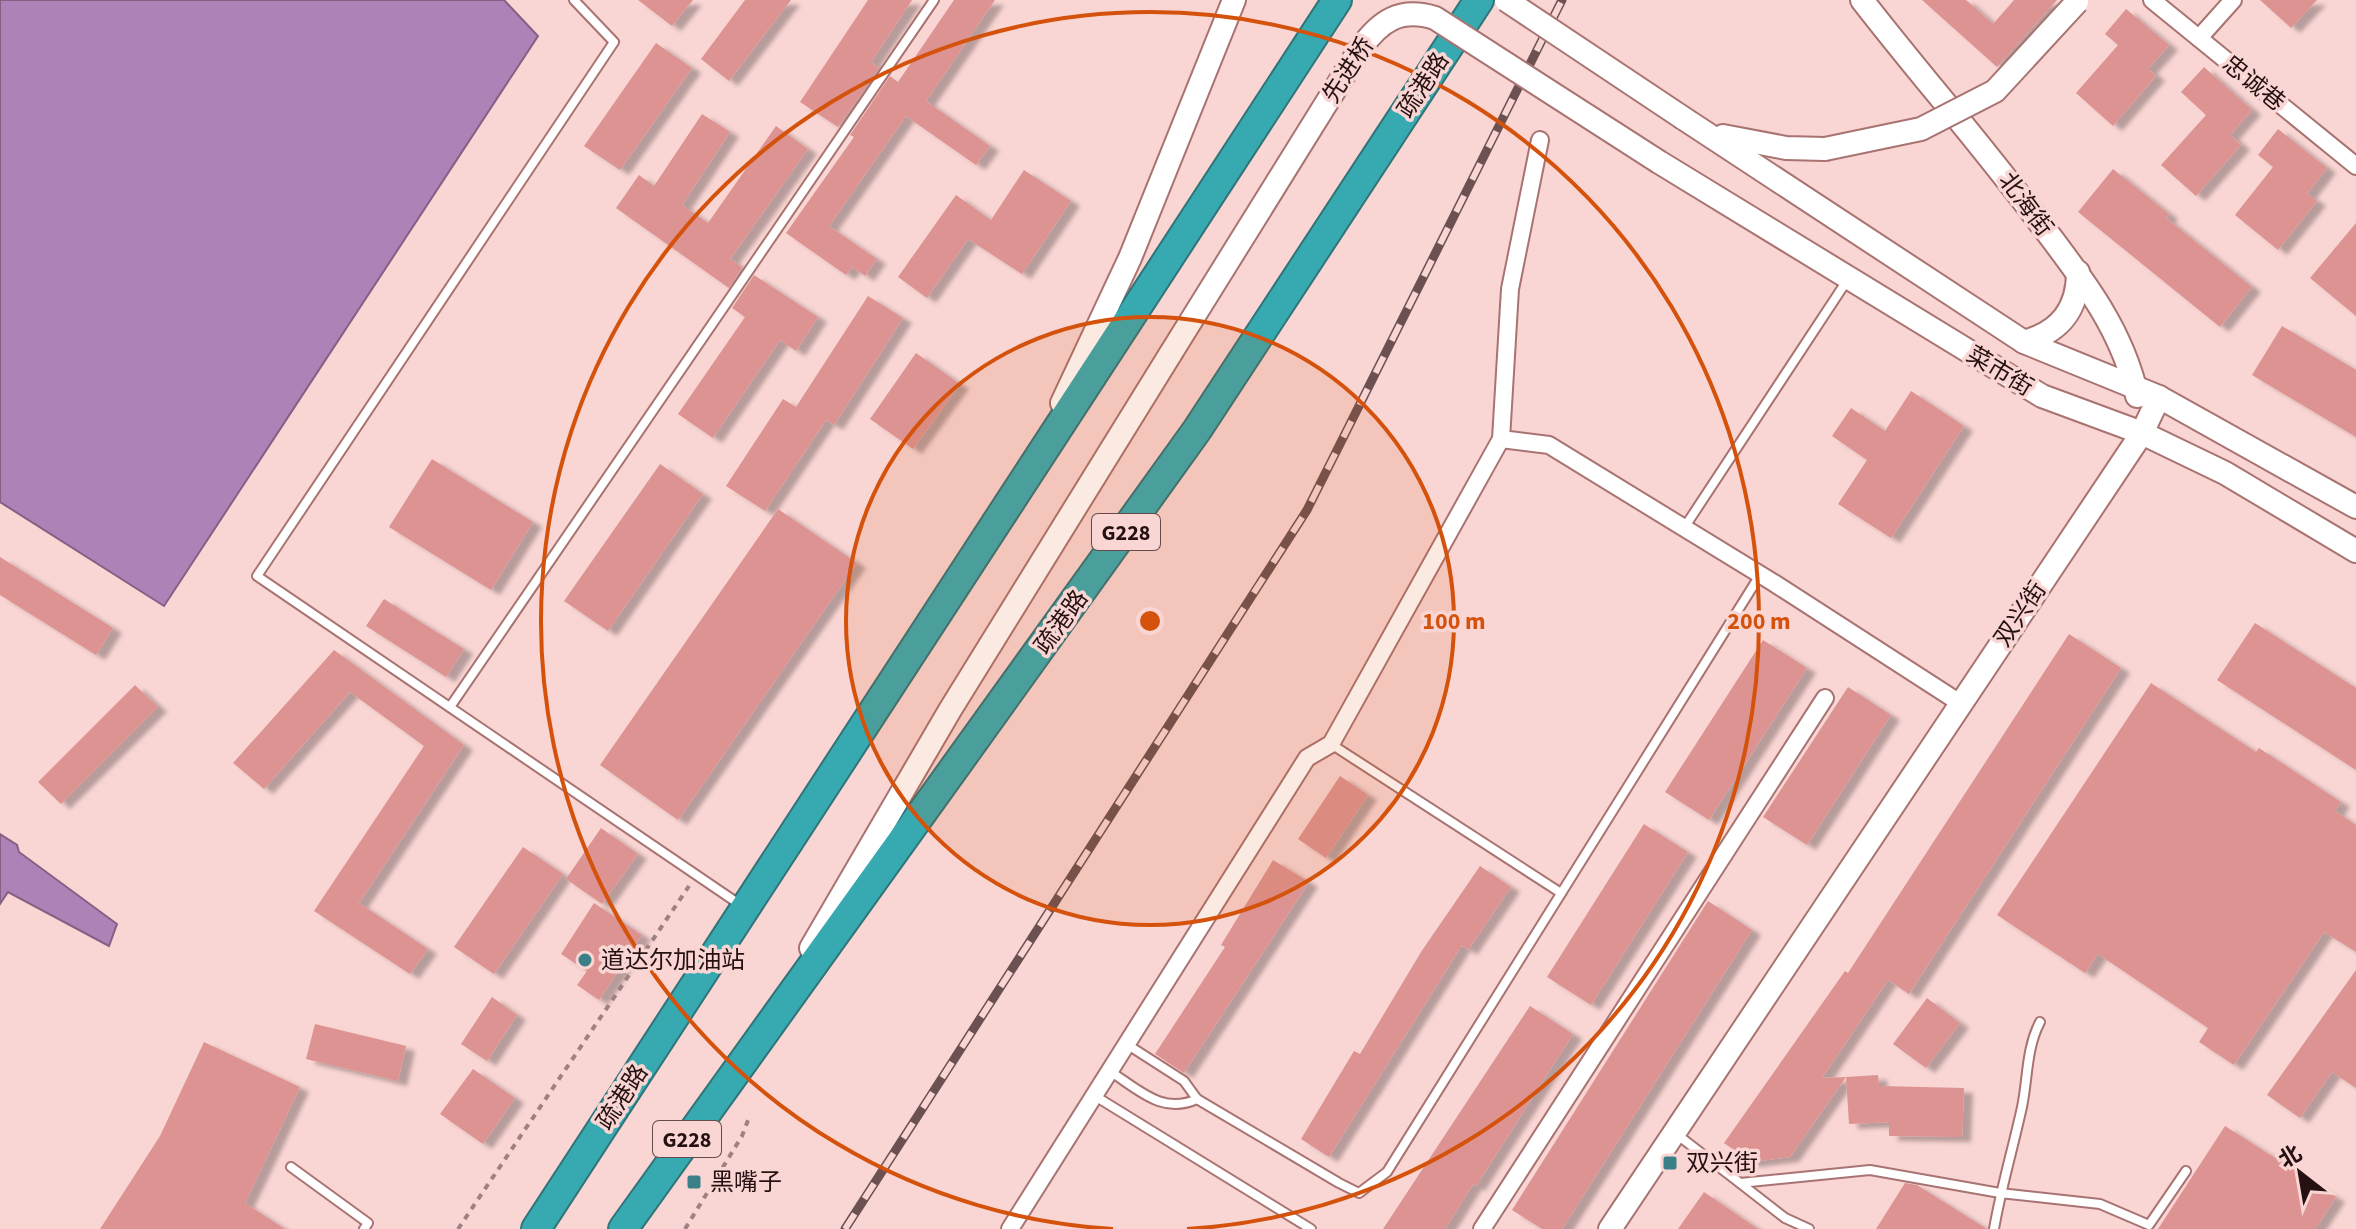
<svg xmlns="http://www.w3.org/2000/svg" width="2356" height="1229" font-family="'Source Sans 3','Noto Sans SC',sans-serif">
<style>
.water{fill:#ad82b6;stroke:#846084;stroke-width:2}
.building{fill:#dd9391;filter:url(#shadow)}
.lines{fill:none;stroke-linecap:round;stroke-linejoin:round}
.lane-casing{stroke:#a87371;stroke-width:12}
.street-casing{stroke:#a87371;stroke-width:20}
.secondary-casing{stroke:#a87371;stroke-width:26}
.highway-casing{stroke:#317478;stroke-width:32}
.path{stroke:#9e8180;stroke-width:4;stroke-dasharray:6 6;stroke-linecap:butt}
.lane{stroke:#fff;stroke-width:8}
.street{stroke:#fff;stroke-width:16}
.secondary{stroke:#fff;stroke-width:22}
.highway{stroke:#37a9b0;stroke-width:28}
.rail-casing{stroke:#6b5151;stroke-width:9}
.rail{stroke:#f9d5d3;stroke-width:6;stroke-dasharray:18;stroke-linecap:butt}
.secondary-bridge-casing{stroke:#a87371;stroke-width:26;stroke-linecap:butt}
.secondary-bridge{stroke:#fff;stroke-width:22}
.ring{fill:none;stroke:#d4520c;stroke-width:4}
.poi-dot{fill:#398186;stroke:#f9d5d3;stroke-width:3}
.labels{text-anchor:middle;stroke-width:7;stroke-linejoin:round;paint-order:stroke}
.shield{fill:#f9d5d3;stroke:#654c4b;stroke-width:2}
.shield-label{font-size:22px;font-weight:bold;fill:#251111}
.street-label{font-size:24px;fill:#251111;stroke:#f9d5d3}
.poi-label{font-size:24px;fill:#251111;stroke:#f9d5d3;text-anchor:start}
.centre{fill:#d4520c;stroke:#f9d5d3;stroke-width:4}
.ring-label{font-size:24px;text-anchor:middle;font-weight:bold;fill:#d4520c;stroke:#f9d5d3;stroke-width:7;stroke-linejoin:round;paint-order:stroke}
</style>
<defs>
<filter id="shadow"><feDropShadow dx="9" dy="5" stdDeviation="2" flood-color="#0004"/></filter>
</defs>
<rect width="100%" height="100%" fill="#f9d5d3"/>
<g class="water">
<path d="M0 0H504L538 36 164 606 0 502Z"/>
<path d="M0 834 17 845 19 852 117 924 109 946 8 892 0 904Z"/>
</g>
<g class="building">
<path d="M638 0H693L672 26Z"/>
<path d="M745 0H791L729 81 701 59Z"/>
<path d="M868 0H912L871 62 879 68 838 127 800 102Z"/>
<path d="M954 0H995L926 101 990 146 976 165 906 116 829 226 877 259 865 276 852 267 846 275 786 233 854 137 850 135 890 76 898 82Z"/>
<path d="M1922 0H1966L1993 24 2014 0H2057L1997 67Z"/>
<path d="M2260 0H2317L2291 28Z"/>
<path d="M2126 9 2169 45 2148 69 2156 76 2113 126 2076 93 2118 45 2105 34Z"/>
<path d="M656 43 692 68 620 170 584 146Z"/>
<path d="M2204 67 2252 110 2230 135 2241 145 2196 196 2161 165 2206 115 2181 92Z"/>
<path d="M702 114 730 132 682 205 708 223 776 126 808 149 730 259 742 267 729 288 616 208 639 175 654 186Z"/>
<path d="M2278 129 2327 168 2307 194 2317 201 2278 250 2235 215 2273 167 2258 155Z"/>
<path d="M2113 169 2169 214 2166 218 2252 287 2220 327 2078 212Z"/>
<path d="M1024 170 1071 201 1022 274 968 239 927 298 898 277 956 195 991 220Z"/>
<path d="M2356 223V316L2310 278Z"/>
<path d="M754 275 818 317 796 351 780 340 713 438 678 414 745 317 732 308Z"/>
<path d="M868 296 903 318 834 425 826 420 765 511 726 486 783 399 796 407Z"/>
<path d="M2282 326 2356 370V437L2252 375Z"/>
<path d="M916 353 960 384 913 449 870 419Z"/>
<path d="M1911 391 1964 426 1891 538 1838 504 1867 460 1832 436 1851 408 1885 431Z"/>
<path d="M432 459 533 522 491 590 389 527Z"/>
<path d="M660 464 703 494 608 631 564 601Z"/>
<path d="M778 509 857 563 678 820 600 765Z"/>
<path d="M0 557 113 628 96 655 0 595Z"/>
<path d="M384 599 464 649 446 677 366 626Z"/>
<path d="M2255 623 2356 688V770L2217 680Z"/>
<path d="M2069 634 2121 668 1909 994 1888 980 1822 1078 1846 1077 1790 1157 1751 1162 1724 1143 1845 971 1848 973Z"/>
<path d="M1763 640 1807 668 1709 820 1665 792Z"/>
<path d="M334 650 464 745 359 903 428 949 410 974 314 911 424 746 350 692 264 789 233 763Z"/>
<path d="M2151 683 2256 752 2259 748 2341 802 2335 811 2356 825V952L2324 932 2234 1065 2199 1042 2208 1028 2098 954 2085 973 1997 915Z"/>
<path d="M135 685 158 707 61 804 38 782Z"/>
<path d="M1848 687 1891 715 1807 845 1763 817Z"/>
<path d="M1340 776 1368 795 1326 858 1298 839Z"/>
<path d="M1644 824 1688 852 1591 1005 1547 977Z"/>
<path d="M601 828 638 854 602 904 566 879Z"/>
<path d="M523 847 563 874 494 974 454 947Z"/>
<path d="M1273 860 1309 882 1184 1073 1155 1054 1225 947 1221 945Z"/>
<path d="M1480 866 1511 887 1468 950 1462 945 1329 1157 1301 1139 1354 1051 1360 1054 1421 952Z"/>
<path d="M1708 901 1752 930 1562 1229H1542L1512 1210Z"/>
<path d="M594 903 642 935 599 1000 577 985 587 971 561 954Z"/>
<path d="M2356 970V1088L2332 1072 2300 1118 2267 1095Z"/>
<path d="M492 997 517 1015 487 1061 461 1044Z"/>
<path d="M1927 998 1960 1023 1926 1068 1893 1044Z"/>
<path d="M1530 1006 1573 1034 1476 1186 1473 1184 1445 1229H1383Z"/>
<path d="M315 1024 406 1046 398 1081 306 1059Z"/>
<path d="M204 1042 300 1087 245 1203 285 1229H100L160 1136Z"/>
<path d="M473 1069 515 1098 483 1144 440 1114Z"/>
<path d="M1878 1075 1879 1086 1964 1088 1962 1137 1889 1136V1122L1849 1124 1846 1077Z"/>
<path d="M2225 1126 2336 1197 2315 1229H2158Z"/>
<path d="M1905 1183 1917 1185 1987 1229H1876Z"/>
<path d="M1704 1192 1758 1229H1678Z"/>
</g>
<g class="lines">
<g class="lane-casing">
<g id="lane">
<path d="M574 0 614 42 257 576 742 906"/>
<path d="M1684 528 1848 279"/>
<path d="M450 707 934 0"/>
<path d="M1331 744 1561 893"/>
<path d="M1128 1045 1184 1081 1197 1099 1339 1183 1359 1193 1387 1172 1760 575"/>
<path d="M1111 1072C1139 1090 1163 1115 1197 1099"/>
<path d="M1095 1096 1311 1229"/>
<path d="M1675 1133 1740 1183 1870 1170 2000 1193 2100 1204 2149 1225 2186 1171"/>
<path d="M291 1167 368 1223 364 1229"/>
<path d="M1740 1183 1785 1218 1809 1229"/>
<path d="M1994 1229C2001 1188 2013 1148 2022 1107 2028 1078 2026 1049 2040 1022"/>
</g>
</g>
<g class="street-casing">
<g id="street">
<path d="M2152 0 2356 166"/>
<path d="M2199 38 2233 0"/>
<path d="M1501 439 1549 445 1774 583 1960 703"/>
<path d="M1010 1229 1307 758 1331 744 1501 439 1510 289 1540 140"/>
<path d="M1482 1229 1825 698"/>
</g>
</g>
<g class="secondary-casing">
<g id="secondary">
<path d="M1862 0C1920 75 1983 146 2040 223 2081 277 2122 328 2137 396"/>
<path d="M1683 118 2024 342 2159 397 2356 507"/>
<path d="M1723 136 1786 148 1825 149"/>
<path d="M1659 162 2042 396 2142 433 2225 473 2356 551"/>
<path d="M2024 342C2060 332 2078 309 2078 272"/>
<path d="M1062 403 1130 258 1234 0"/>
<path d="M811 948 950 710 1171 353"/>
<path d="M1610 1229 2142 433 2159 397"/>
</g>
</g>
<g class="highway-casing">
<g id="highway">
<path d="M536 1229 1337 0"/>
<path d="M623 1229 1197 430 1479 0"/>
</g>
</g>
<g class="path">
<path d="M458 1229 689 886"/>
<path d="M685 1229 742 1136 750 1115"/>
</g>
<use href="#lane" class="lane"/>
<use href="#street" class="street"/>
<use href="#secondary" class="secondary"/>
<use href="#highway" class="highway"/>
<g class="rail-casing">
<path id="rail" d="M845 1229 1307 510 1562 0"/>
</g>
<use href="#rail" class="rail"/>
<g class="secondary-bridge-casing">
<g id="secondary-bridge">
<path d="M1506 0 1683 118"/>
<path d="M1825 149 1921 129 1995 91 2077 2"/>
<path d="M1171 353 1360 49C1380 21 1400 7 1435 18L1659 162"/>
</g>
</g>
<use href="#secondary-bridge" class="secondary-bridge"/>
</g>
<circle cx="1150" cy="621" r="304" fill="#d4520c" fill-opacity=".12"/>
<g class="ring">
<circle cx="1150" cy="621" r="304"/>
<path d="M1113 1229A609 609 0 1 1 1187 1229"/>
</g>
<g class="poi-dot">
<circle cx="585" cy="960" r="8"/>
<rect x="1662" y="1155" width="16" height="16" rx="4"/>
<rect x="686" y="1174" width="16" height="16" rx="4"/>
</g>
<g class="labels">
<g class="shield">
<rect x="1092" y="514" width="68" height="36" rx="6"/>
<rect x="653" y="1121" width="68" height="36" rx="6"/>
</g>
<g class="shield-label">
<text x="1126" y="540">G228</text>
<text x="687" y="1147">G228</text>
</g>
<g class="street-label">
<text transform="translate(1348 70) rotate(-57)" y="8">先进桥</text>
<text transform="translate(2254 83) rotate(39)" y="8">忠诚巷</text>
<text transform="translate(1423 85) rotate(-57)" y="8">疏港路</text>
<text transform="translate(2026 204) rotate(53)" y="8">北海街</text>
<text transform="translate(2000 371) rotate(31)" y="8">菜市街</text>
<text transform="translate(2020 614) rotate(-56)" y="8">双兴街</text>
<text transform="translate(1061 622) rotate(-54)" y="8">疏港路</text>
<text transform="translate(622 1097) rotate(-57)" y="8">疏港路</text>
</g>
<g class="poi-label">
<text x="601" y="968">道达尔加油站</text>
<text x="1686" y="1171">双兴街</text>
<text x="710" y="1190">黑嘴子</text>
</g>
</g>
<circle cx="1150" cy="621" r="12" class="centre"/>
<g class="ring-label">
<text x="1454" y="629">100 m</text>
<text x="1759" y="629">200 m</text>
</g>
<g transform="translate(2300 1173) rotate(329)" stroke="#f9d5d3" stroke-width="6" paint-order="stroke">
<path d="M0-6L14 30L0 20L-14 30Z" fill="#251111"/>
<text y="-12" font-size="22" font-weight="bold" text-anchor="middle" fill="#251111">北</text>
</g>
</svg>
